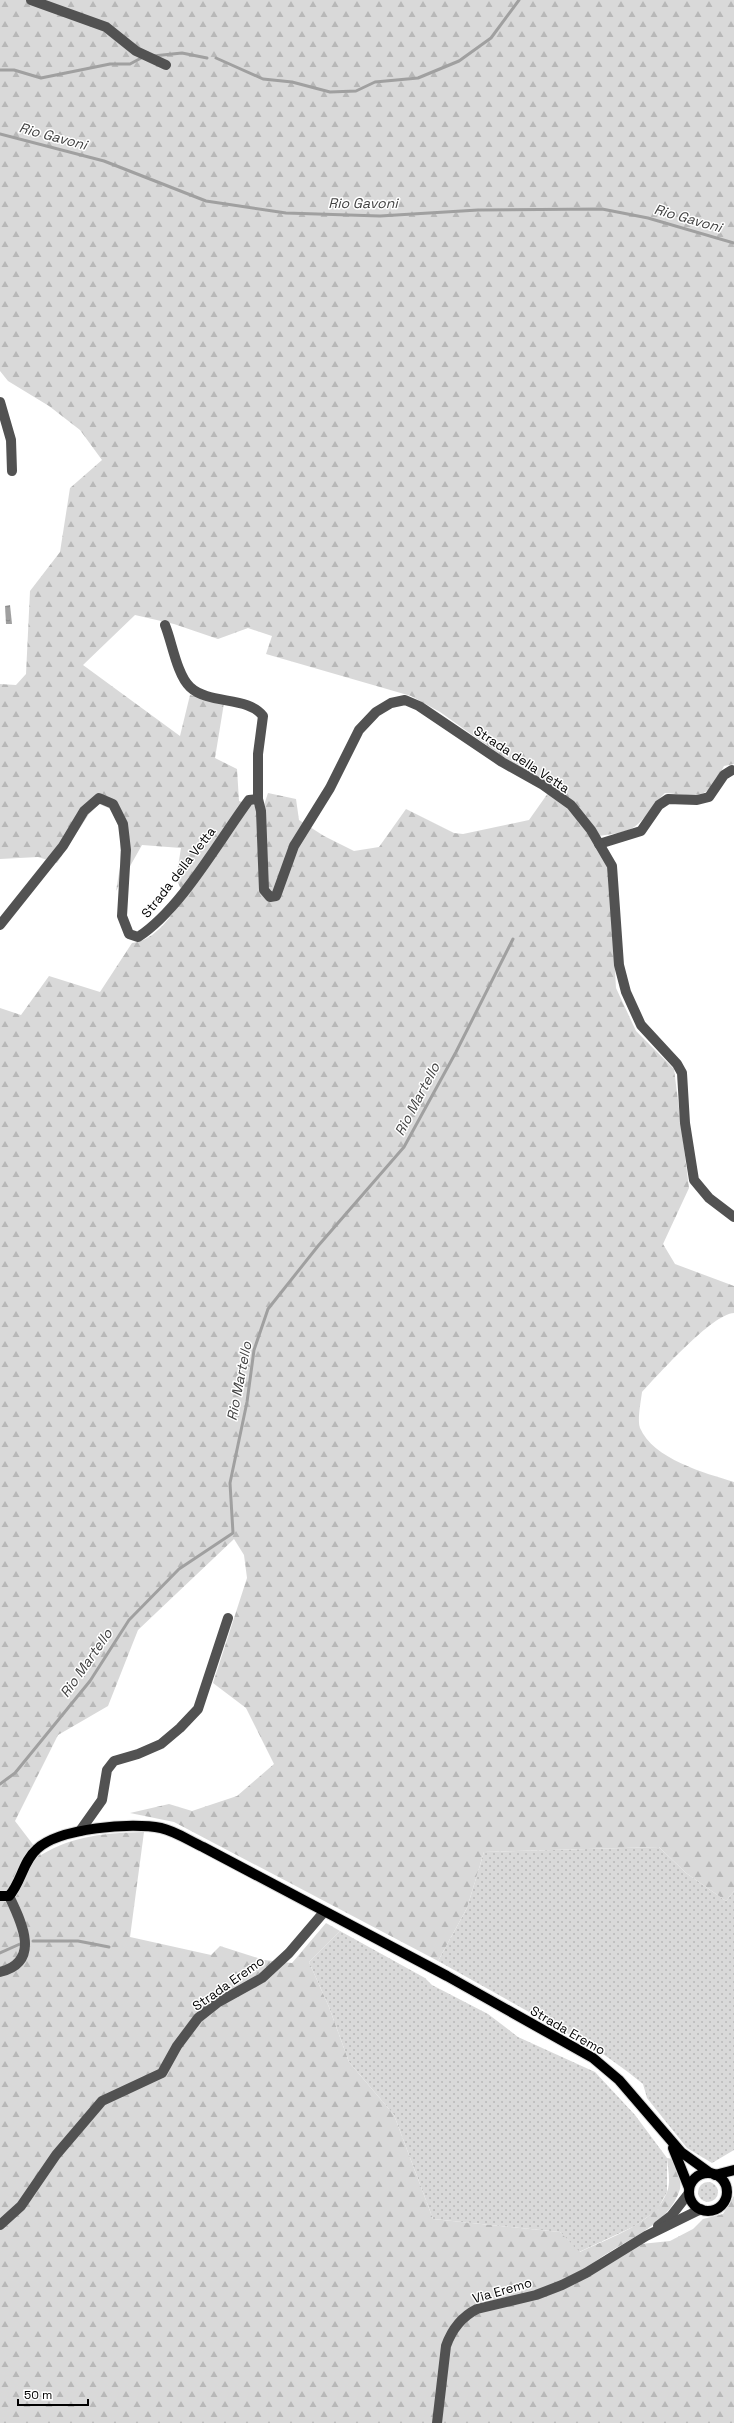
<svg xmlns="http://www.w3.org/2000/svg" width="734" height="2423" font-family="'Space Grotesk',sans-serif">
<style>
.grass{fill:url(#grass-dots)}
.forest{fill:url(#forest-firs);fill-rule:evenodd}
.water{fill:url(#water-ripples)}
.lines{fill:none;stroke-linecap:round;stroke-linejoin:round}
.stream{stroke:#a0a0a0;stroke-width:3}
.major-casing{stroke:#dbdbdb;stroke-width:12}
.minor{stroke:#525252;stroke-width:10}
.major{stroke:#000;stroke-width:10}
.labels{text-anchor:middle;stroke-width:3;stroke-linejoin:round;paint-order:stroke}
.street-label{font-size:13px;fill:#000;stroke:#fff}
.water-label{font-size:14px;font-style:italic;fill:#414141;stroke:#fff}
</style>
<defs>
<pattern id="grass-dots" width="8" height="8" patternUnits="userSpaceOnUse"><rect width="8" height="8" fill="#d9d9d9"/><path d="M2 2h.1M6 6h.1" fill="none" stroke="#b8b8b8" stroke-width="1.8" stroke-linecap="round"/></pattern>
<pattern id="forest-firs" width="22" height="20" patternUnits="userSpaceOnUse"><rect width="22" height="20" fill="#d9d9d9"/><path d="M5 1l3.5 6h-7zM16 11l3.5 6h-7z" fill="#b8b8b8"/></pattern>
<pattern id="water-ripples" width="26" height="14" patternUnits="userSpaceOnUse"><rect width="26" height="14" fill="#a0a0a0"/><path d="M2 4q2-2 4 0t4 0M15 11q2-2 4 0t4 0" fill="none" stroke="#888"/></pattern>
</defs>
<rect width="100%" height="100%" fill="#fff"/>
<g class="grass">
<path d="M659 1847 686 1873 726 1901 734 1891V2150L712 2163 687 2148 647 2098 643 2084 628 2072 599 2051 438 1961 467 1908 484 1852Z"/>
<path d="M340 1931 425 1978 432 1985 488 2014 518 2037 595 2072 635 2115 667 2158V2192L657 2210 635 2226 579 2252 560 2232 433 2219 394 2115 349 2062 329 2007 309 1962Z"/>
<circle cx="708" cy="2192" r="10"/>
</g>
<path class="forest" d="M0 0H734V764L724 766C706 801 702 796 665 793 655 802 648 815 638 824 629 833 611 834 599 836L609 868 616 988 636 1031 674 1069 689 1188 663 1244 675 1264 734 1286V1313C712 1314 659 1374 642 1392 641 1401 637 1420 640 1428 653 1459 705 1473 734 1482V1891L726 1901 686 1873 659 1847 484 1852 467 1908 438 1961 174 1822 130 1813 169 1804 192 1811 237 1796 274 1764 246 1708 213 1683 247 1578 244 1555 234 1539 138 1630 108 1706 58 1735 15 1821 41 1855C75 1835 106 1833 144 1832L130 1937 211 1955 220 1946 264 1960 292 1963 326 1923 340 1931 309 1962 329 2007 349 2062 394 2115 433 2219 560 2232 580 2252C608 2238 655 2224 667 2192 671 2182 668 2169 667 2158L673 2159C676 2167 682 2180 680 2189 669 2227 619 2242 592 2264L641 2244 670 2241 693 2229 703 2219 723 2214 734 2196V2423H0V1008L21 1015 49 976 100 992 132 943C157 940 171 915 185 897L176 879 181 848 142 845 116 891 120 867V830L111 809 99 804 89 814 57 863 38 857 0 859V684L16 685 26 674 30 591 60 552 70 488 102 460 80 430 49 406 8 381 0 371ZM135 615 174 624 218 639 248 628 272 636 266 654 411 696 440 712 509 761 553 786 529 820 463 834 454 833 406 809 379 847 354 851 324 836 299 820 296 799 268 793 263 808 239 801 237 769 215 758 224 703 190 695 180 736 83 665Z"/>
<path class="water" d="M10 605 12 624H6L5 606Z"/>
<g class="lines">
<g class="stream">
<path d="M153 56 182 53 207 58"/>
<path d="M216 58 263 79 292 82 330 92 356 91 375 82 418 78 459 61 491 38 519 0"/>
<path d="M0 70H14L41 78 110 64H130L143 57"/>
<path d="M0 134 104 161 206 201 286 213 380 216 478 210 602 209 648 218 734 243"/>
<path d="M0 1784 15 1773 90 1681 129 1620 179 1569 233 1533 230 1483 247 1402 254 1350 268 1309 318 1246 404 1147 456 1052 513 939"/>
<path d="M33 1941H78L109 1947"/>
<path d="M0 1953 20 1944"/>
</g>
<g class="major-casing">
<g id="major">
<path d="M0 1896H9C21 1883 23 1861 37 1849 59 1828 132 1822 161 1828 175 1831 190 1841 203 1847L447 1976 593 2058 619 2080 681 2152 710 2173"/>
<path d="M673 2148 689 2188"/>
<circle cx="708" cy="2192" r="19"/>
<path d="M715 2175 734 2170"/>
</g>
</g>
<g class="minor">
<path d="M31 0 106 27 136 51 166 65"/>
<path d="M0 402 11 440 12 471"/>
<path d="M165 625C172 642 177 675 190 687 209 705 248 696 263 716L258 754V799"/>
<path d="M599 844 641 831 659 805 668 799 697 800 709 797 724 775 732 770"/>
<path d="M0 925 63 846 84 811 99 798 113 804 123 824 126 850 122 916 129 934 138 937C181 909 218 842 249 800L258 799 261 811 264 890 270 897 276 896 294 846 330 788 359 730 376 712 391 703 405 700 419 706 502 762 543 785 571 805 591 830 612 866 619 965 626 992 641 1025 677 1064 682 1073 685 1123 694 1180 709 1198 734 1217"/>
<path d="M80 1831 102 1800 107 1770 114 1761 138 1754 161 1744 180 1728 198 1709 228 1618"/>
<path d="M0 1972C42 1962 21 1921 9 1896"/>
<path d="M0 2225 21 2206 56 2155 102 2101 162 2073 177 2046 198 2018 217 2003 262 1978 289 1953 324 1912"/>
<path d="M658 2226 671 2216 689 2193"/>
<path d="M437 2423 446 2346C452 2329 461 2317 477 2309L536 2295 562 2285 586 2273 646 2236 701 2209"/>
</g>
<use href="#major" class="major"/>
</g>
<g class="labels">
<g class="street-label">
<text transform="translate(522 759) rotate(33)" y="5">Strada della Vetta</text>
<text transform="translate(178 872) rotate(-52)" y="5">Strada della Vetta</text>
<text transform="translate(228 1983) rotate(-35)" y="5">Strada Eremo</text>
<text transform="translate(568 2030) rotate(30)" y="5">Strada Eremo</text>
<text transform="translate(502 2290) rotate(-16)" y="5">Via Eremo</text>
</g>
<g class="water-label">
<text transform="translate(53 136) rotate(15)" y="5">Rio Gavoni</text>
<text x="363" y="208">Rio Gavoni</text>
<text transform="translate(688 218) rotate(16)" y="5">Rio Gavoni</text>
<text transform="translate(417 1099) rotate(-62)" y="5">Rio Martello</text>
<text transform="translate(239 1381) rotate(-79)" y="5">Rio Martello</text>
<text transform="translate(86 1663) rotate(-55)" y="5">Rio Martello</text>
</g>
</g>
<path d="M18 2399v6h70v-6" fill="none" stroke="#000000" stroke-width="2"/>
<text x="24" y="2399" font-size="12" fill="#000000" stroke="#ffffff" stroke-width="3" paint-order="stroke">50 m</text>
</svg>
